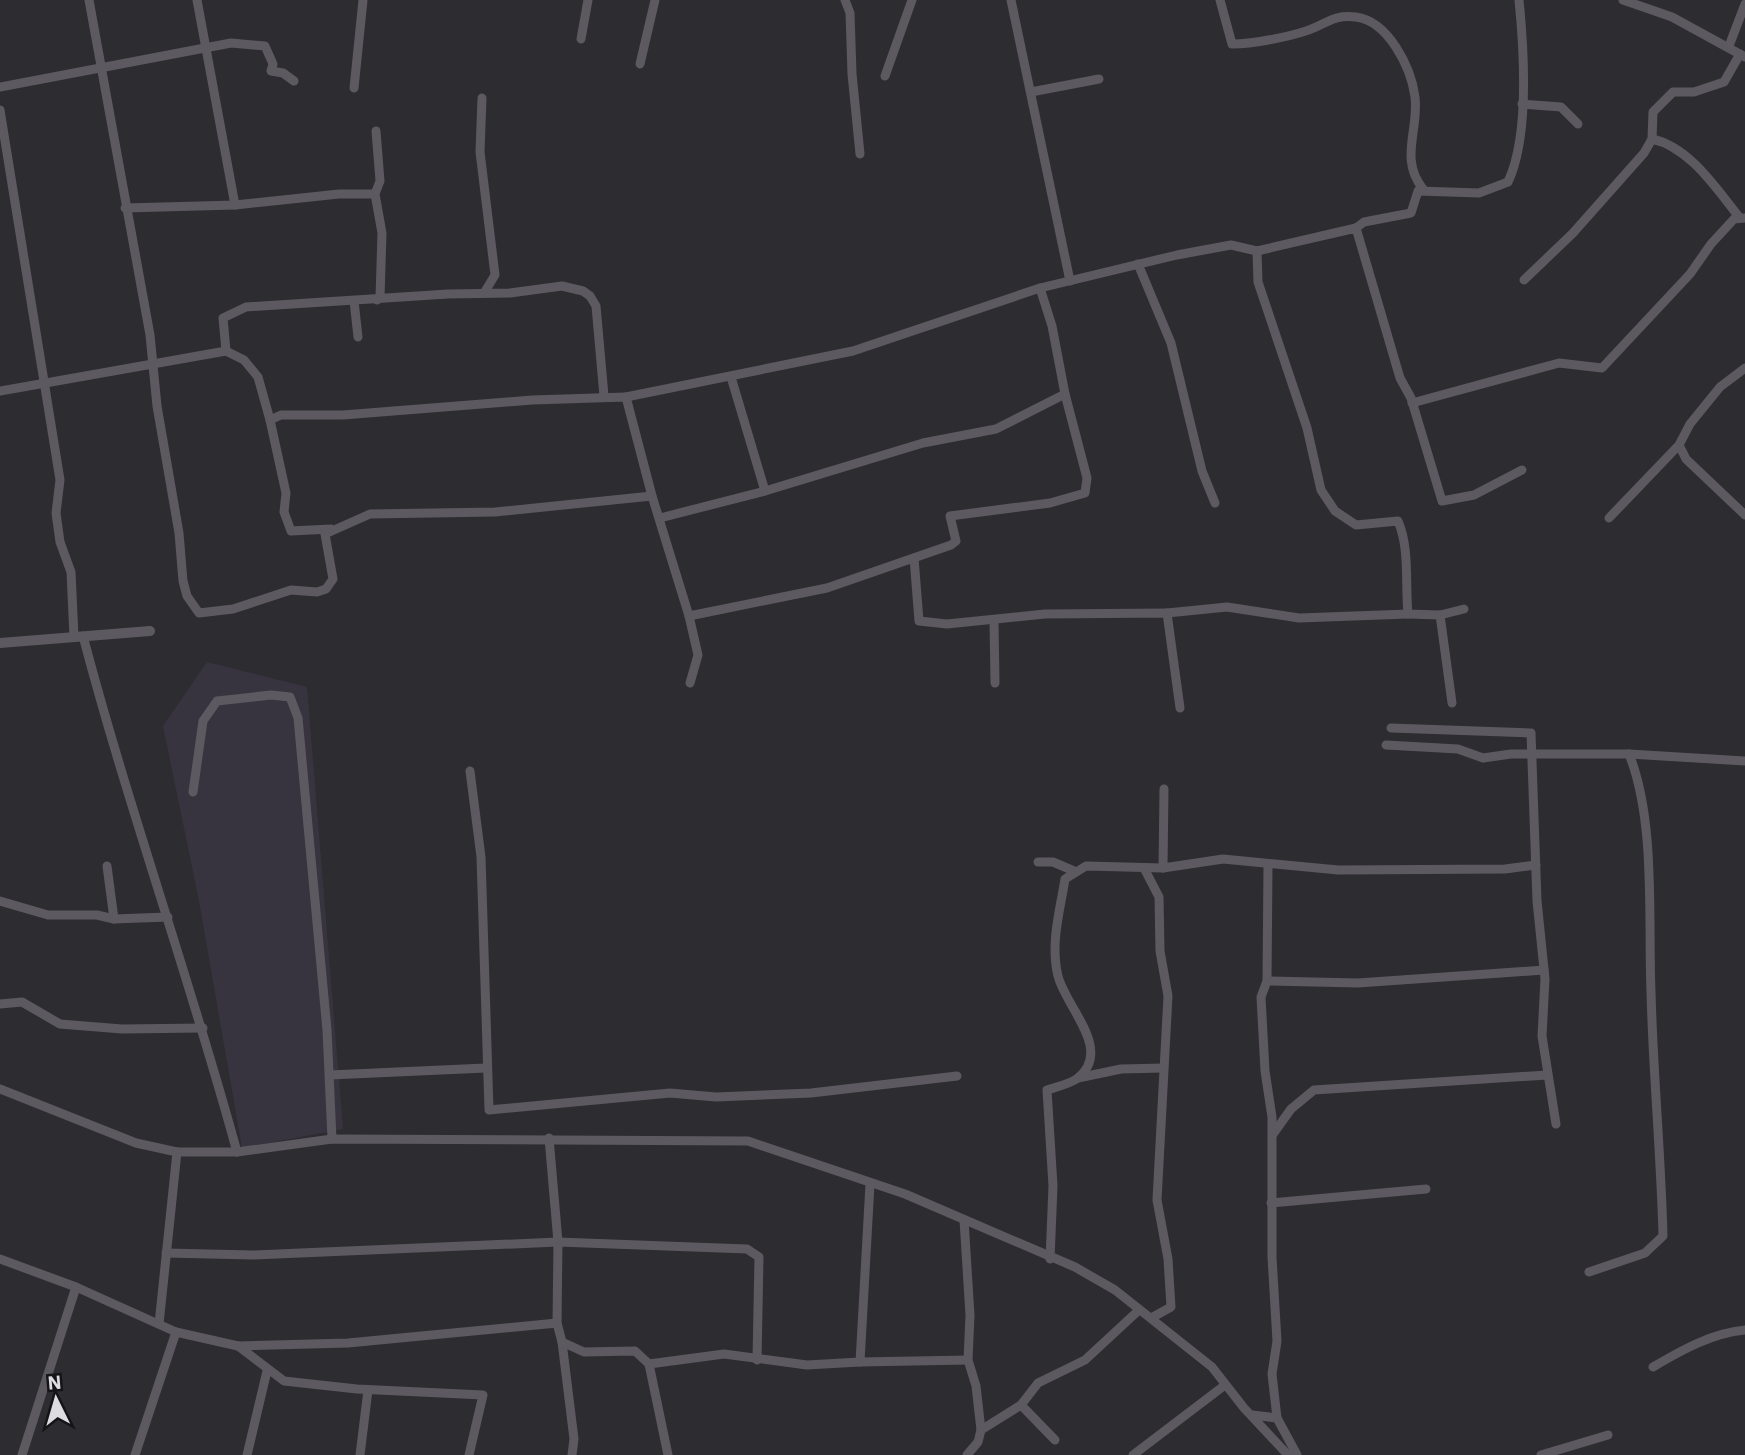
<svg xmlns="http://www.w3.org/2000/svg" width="1745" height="1455" font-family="'IBM Plex Sans',sans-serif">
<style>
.built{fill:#38343f}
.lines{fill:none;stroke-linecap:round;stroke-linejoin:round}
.minor{stroke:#5c5a60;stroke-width:9}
.tertiary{stroke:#5c5a60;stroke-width:10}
</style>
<rect width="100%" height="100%" fill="#2d2c31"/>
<path class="built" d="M207 662 307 687 343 1129 242 1148 199 901 163 726Z"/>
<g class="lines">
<g class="minor">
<path d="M89 0 150 335 157 406 179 533 183 581 187 596 199 613 233 609 291 590 317 592 326 589 333 579 325 534 370 514 495 512 652 496"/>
<path d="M197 0 235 205"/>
<path d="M845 0 850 13 852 74 860 154"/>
<path d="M1011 0 1070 281"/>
<path d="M1220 0 1232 44C1253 44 1297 36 1316 27 1331 20 1337 15 1356 17 1388 21 1411 67 1415 97 1419 131 1399 159 1423 189"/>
<path d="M1623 0 1672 17 1745 57"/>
<path d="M581 39 588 0"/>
<path d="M1729 46 1745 4"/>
<path d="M640 64 655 0"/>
<path d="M885 76 912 0"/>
<path d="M0 87 231 43 265 46 273 64 271 71 283 73 294 81"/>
<path d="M354 88 363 0"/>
<path d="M1031 92 1099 79"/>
<path d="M482 98 480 152 495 275 484 293"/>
<path d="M1522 104 1561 107 1578 124"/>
<path d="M0 110 60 480 56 513 60 542 71 572 74 637"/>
<path d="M376 131 380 181 375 194 382 233 380 298 377 300"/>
<path d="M1652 139C1690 147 1717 190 1740 218"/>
<path d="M125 208 235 205 339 194H375"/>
<path d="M1356 228 1364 222 1411 213 1418 191 1479 193 1508 182C1530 135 1524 50 1519 0"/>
<path d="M1257 251 1258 282 1307 428 1321 490 1335 511 1356 525 1398 521C1410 549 1405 583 1408 614L1440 615 1452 703"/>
<path d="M1138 264 1171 343 1202 471 1215 503"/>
<path d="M1524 280 1573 233 1644 153 1652 139 1653 112 1673 92H1694L1724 82 1740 54"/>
<path d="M354 301 358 337"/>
<path d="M226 351 223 318 246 307 448 294 510 293 562 286 583 291 590 296 596 306 604 396"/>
<path d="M731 377 765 491"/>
<path d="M0 391 226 351 244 360 258 377 270 420 286 493 284 512 291 531 331 529"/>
<path d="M626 397 853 351 1040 288 1177 255 1231 245 1257 251 1356 228 1400 378 1411 398 1442 501 1474 495 1522 470"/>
<path d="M1412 403 1559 363 1602 368 1690 274 1711 244 1734 219 1745 218"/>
<path d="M270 420 281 415H343L532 400 626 397 652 496 689 616 698 655 690 683"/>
<path d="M1679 445 1686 459 1745 515"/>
<path d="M660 518 765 491 923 443 996 429 1065 394 1052 326 1040 288"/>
<path d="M1609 518 1679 445 1690 424 1720 387 1745 368"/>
<path d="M914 558 919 621 947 624 1045 614 1167 613 1180 708"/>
<path d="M1167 613 1227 607 1299 618 1408 614"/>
<path d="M1440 615 1464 609"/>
<path d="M689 616 827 588 951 545 956 541 950 516 1050 503 1085 493 1087 478 1065 394"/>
<path d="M994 621 995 683"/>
<path d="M83 636C129 810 190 979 237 1152"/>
<path d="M1391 728 1531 733 1537 901 1545 979 1542 1036 1556 1124"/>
<path d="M1386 745 1458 749 1483 758 1511 754H1629L1745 761"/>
<path d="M470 771 481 857 489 1110 670 1093 716 1097 811 1093 957 1076"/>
<path d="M193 792 203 721 217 701 271 695 290 697 298 718 327 1030 332 1139"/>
<path d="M1038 862H1053L1074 871"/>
<path d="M1268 865 1267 981 1261 997 1265 1071 1272 1117V1257L1277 1341 1272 1374 1277 1418 1297 1455"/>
<path d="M107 866 114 919"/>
<path d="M1144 868 1159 897 1160 951 1168 996 1157 1200 1168 1259 1171 1307 1153 1317"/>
<path d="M1163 868 1164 789"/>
<path d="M0 901 48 915H97L114 919 168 917"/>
<path d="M1267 981 1358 983 1544 970"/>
<path d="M0 1004 22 1002 60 1024 122 1029 203 1028"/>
<path d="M330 1075 486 1068"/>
<path d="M1078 1078 1121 1069 1163 1068"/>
<path d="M0 1089 136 1143 177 1152H237L332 1139 748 1141 905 1194 1075 1267 1115 1290 1212 1367 1244 1408 1288 1455"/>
<path d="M1273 1134 1291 1109 1314 1090 1547 1075"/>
<path d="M549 1138 558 1242 557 1323 562 1342 584 1352 635 1351 649 1364"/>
<path d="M870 1184 860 1362 968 1360"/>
<path d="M1271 1203 1426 1189"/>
<path d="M964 1220 970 1315 968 1360 976 1386 981 1430 978 1442 967 1455"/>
<path d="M166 1253 253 1255 558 1242 747 1249 759 1257 757 1360"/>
<path d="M0 1259 76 1287 176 1332 238 1346 284 1381 357 1389 483 1395 469 1455"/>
<path d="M1050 1259 1053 1186 1047 1090C1056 1087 1070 1084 1078 1078 1113 1049 1066 1008 1058 976 1050 943 1060 911 1065 879L1086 866 1163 868 1223 859 1338 870 1505 869 1536 865"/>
<path d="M1589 1272 1645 1253 1663 1236C1661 1155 1653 1073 1651 992 1648 920 1656 821 1629 754"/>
<path d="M159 1324 177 1152"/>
<path d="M562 1342 574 1439 572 1455"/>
<path d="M238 1346 348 1343 557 1323"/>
<path d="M1653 1367C1682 1350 1712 1333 1745 1330"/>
<path d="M1021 1405 1055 1440"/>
<path d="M1252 1415 1277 1418"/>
<path d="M981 1430 1021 1405 1038 1383 1085 1360 1139 1310"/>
<path d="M22 1455 76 1287"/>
<path d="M135 1455 176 1332"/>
<path d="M247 1455 267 1371"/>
<path d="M360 1455 368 1390"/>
<path d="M668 1455 649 1364 724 1354 807 1365 860 1362"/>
<path d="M1133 1455 1225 1385"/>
<path d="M1541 1455 1608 1435"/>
</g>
<path class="tertiary" d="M0 643 150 631"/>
</g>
<g transform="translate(56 1399) rotate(355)" stroke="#151417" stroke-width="5" paint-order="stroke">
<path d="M0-5L12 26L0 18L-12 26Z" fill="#dddce0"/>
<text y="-10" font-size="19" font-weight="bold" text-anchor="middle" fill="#dddce0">N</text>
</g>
</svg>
